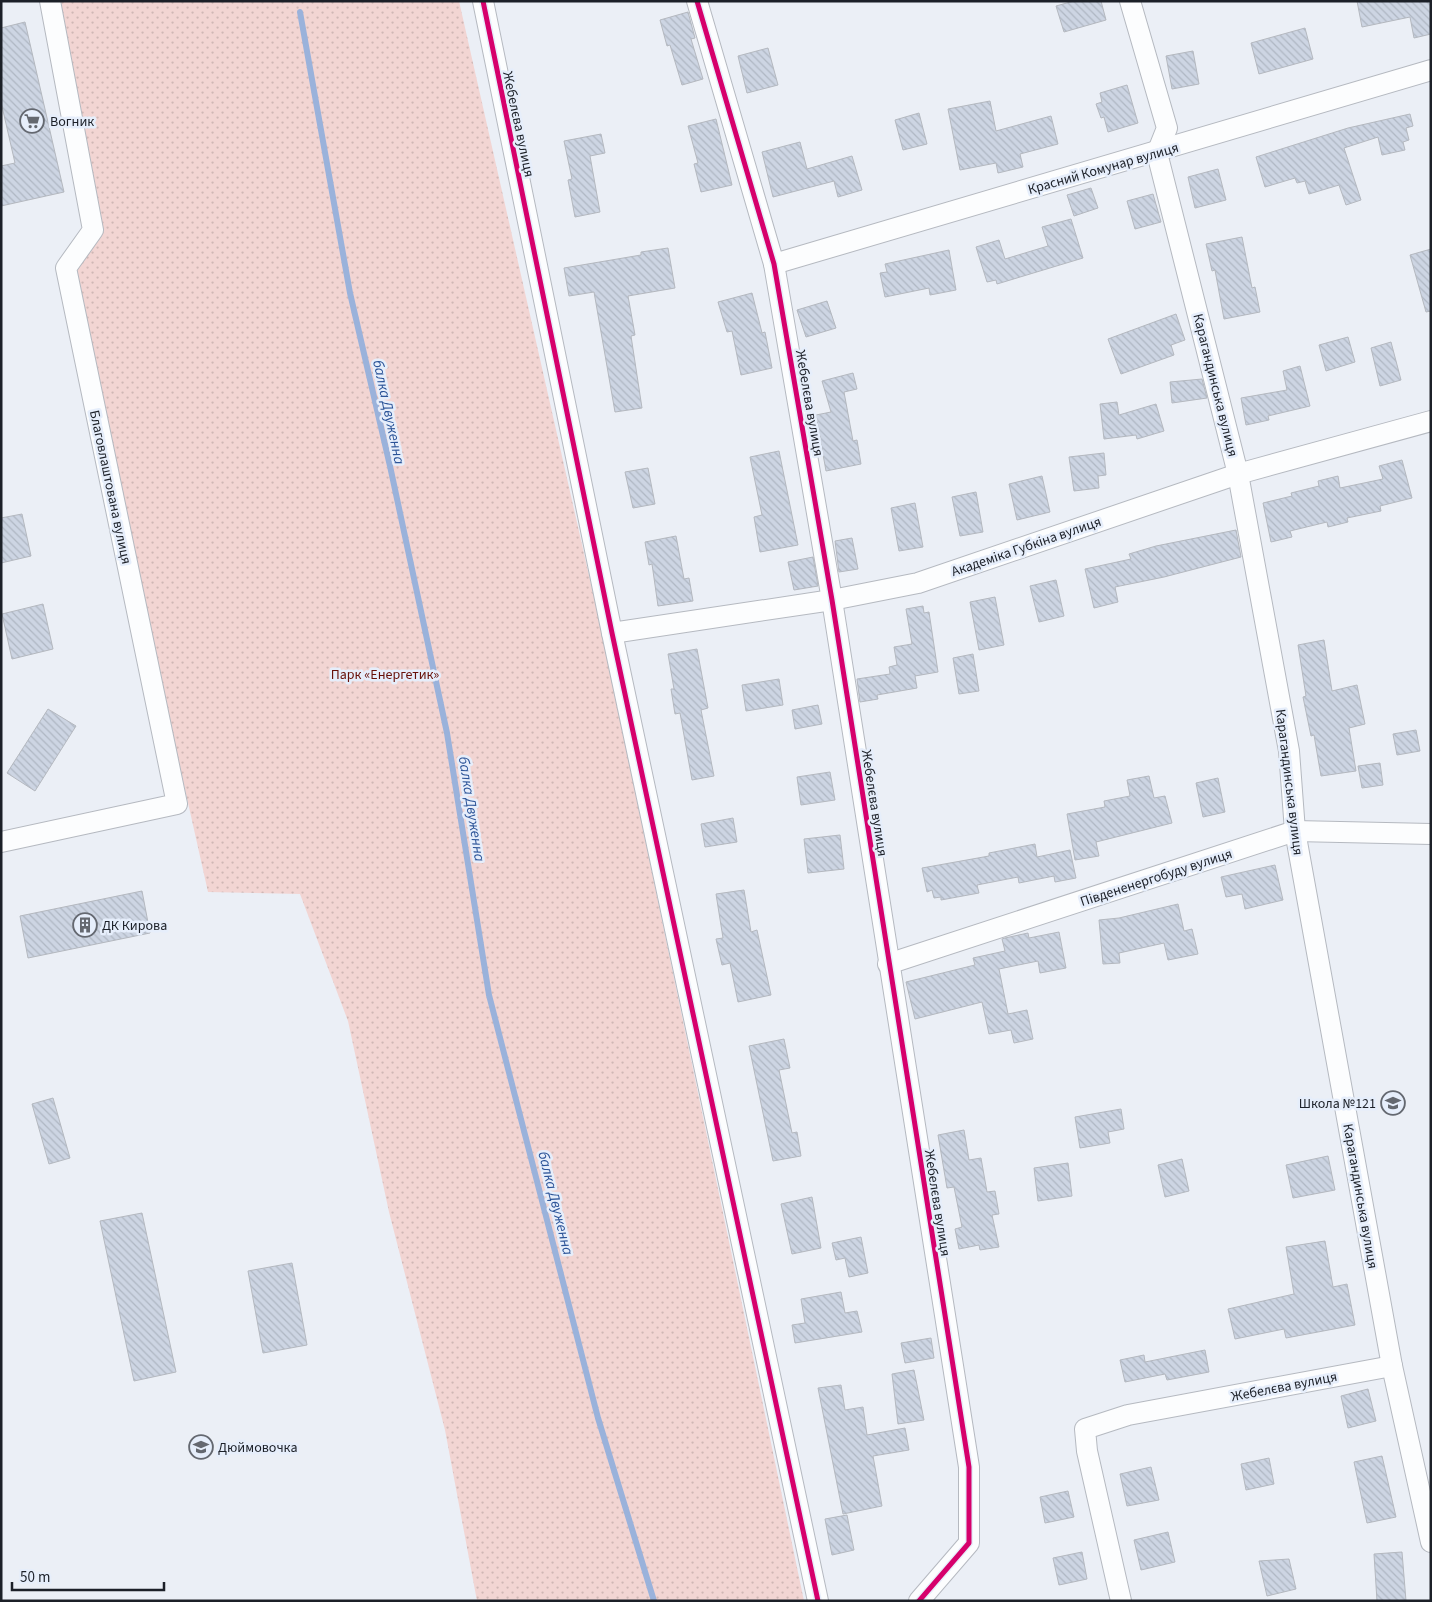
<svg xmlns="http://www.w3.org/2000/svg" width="1432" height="1602" font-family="'Source Sans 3',sans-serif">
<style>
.park{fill:url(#park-dots)}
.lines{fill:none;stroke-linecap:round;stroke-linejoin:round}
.stream{stroke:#9ab2db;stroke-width:6}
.building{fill:url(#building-back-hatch);stroke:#b4b8bf}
.minor-casing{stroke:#b5b9c0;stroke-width:22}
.minor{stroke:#fcfdfe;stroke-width:20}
.cycleway-casing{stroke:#e6eefb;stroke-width:8}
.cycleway{stroke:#d6006c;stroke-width:5}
.labels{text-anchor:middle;stroke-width:5;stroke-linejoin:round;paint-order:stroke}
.poi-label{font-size:14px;fill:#1c2028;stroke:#e6eefb;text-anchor:start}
.street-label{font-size:14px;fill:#1c2028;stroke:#e6eefb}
.park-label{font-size:14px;fill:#671008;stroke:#e6eefb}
.water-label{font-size:15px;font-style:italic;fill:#2c5498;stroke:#e6eefb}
</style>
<defs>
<pattern id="park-dots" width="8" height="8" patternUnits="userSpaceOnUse" patternTransform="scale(1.25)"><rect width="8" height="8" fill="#f2d5d3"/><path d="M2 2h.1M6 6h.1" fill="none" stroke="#cfb7b5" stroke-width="1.8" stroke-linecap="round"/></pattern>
<pattern id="building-back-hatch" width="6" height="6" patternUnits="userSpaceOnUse" patternTransform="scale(1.25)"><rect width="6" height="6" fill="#cdd5e3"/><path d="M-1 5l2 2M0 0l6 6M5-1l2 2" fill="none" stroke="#afb7c3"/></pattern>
</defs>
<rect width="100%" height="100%" fill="#ebeff6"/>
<path class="park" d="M56 1H459L602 633 804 1601H477L445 1430 389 1212 348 1021 300 894 208 892 126 526 74 270 98 233Z"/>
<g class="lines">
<path class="stream" d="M300 12 350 293 390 466 447 733 489 995 598 1418 654 1601"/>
</g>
<g class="building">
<path d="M1074 1H1101L1106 20 1064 32 1056 6Z"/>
<path d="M1357 1H1431V34L1414 38 1410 17 1362 27Z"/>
<path d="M688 12 695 38 691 39 703 79 682 85 670 45 667 46 660 20Z"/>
<path d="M25 22 64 192 1 206V166L15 163 1 102V28Z"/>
<path d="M1305 28 1313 59 1259 74 1251 43Z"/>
<path d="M768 48 778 85 747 93 738 56Z"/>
<path d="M1193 51 1199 84 1172 89 1166 56Z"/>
<path d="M1127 85 1138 123 1108 132 1104 117 1101 118 1096 104 1102 102 1100 93Z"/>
<path d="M990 101 996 131 1051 116 1058 144 1020 154 1023 167 998 173 996 163 960 170 948 109Z"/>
<path d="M919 113 927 144 903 150 895 120Z"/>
<path d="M1410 114 1413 126 1406 128 1409 140 1403 142 1405 150 1382 155 1378 137 1344 148 1361 200 1346 205 1339 185 1309 194 1305 181 1297 183 1295 178 1265 187 1256 157 1348 128Z"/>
<path d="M716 119 732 185 701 192 694 164 698 163 688 126Z"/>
<path d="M601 134 605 153 590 156 600 212 575 217 568 180 572 179 564 141Z"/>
<path d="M800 142 807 169 852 156 862 190 838 197 834 181 773 197 762 152Z"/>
<path d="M1218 169 1226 200 1195 208 1188 177Z"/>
<path d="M1091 188 1098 208 1074 216 1067 195Z"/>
<path d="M1153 194 1161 222 1135 229 1127 201Z"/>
<path d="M1071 219 1083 258 997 284 996 280 987 282 976 247 999 240 1005 259 1048 246 1042 227Z"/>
<path d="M1242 237 1252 288 1255 287 1260 312 1224 319 1215 270 1212 271 1206 244Z"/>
<path d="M668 248 675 288 628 296 635 335 631 336 642 408 615 412 594 292 569 296 564 268 641 255V252Z"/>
<path d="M1431 249V311L1426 312 1410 255Z"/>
<path d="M949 250 956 290 930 295 929 288 885 297 880 273 887 272 885 264Z"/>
<path d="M752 293 762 333 765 332 772 368 741 375 732 331 727 332 718 302Z"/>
<path d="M827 301 836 328 806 337 797 310Z"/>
<path d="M1176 314 1185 340 1171 345 1174 355 1121 374 1108 339Z"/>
<path d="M1348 337 1355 362 1326 371 1319 345Z"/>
<path d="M1391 342 1401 380 1380 386 1371 348Z"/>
<path d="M1300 366 1310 406 1268 416 1269 420 1246 425 1241 398 1287 390 1283 371Z"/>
<path d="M853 373 857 389 844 392 853 441 857 440 861 464 826 471 816 415 831 412 822 381Z"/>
<path d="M1202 379 1207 398 1172 403 1170 382Z"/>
<path d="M1117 402 1119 415 1156 404 1164 431 1137 439 1136 435 1104 439 1100 404Z"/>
<path d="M779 451 798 545 760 552 754 517 762 515 750 457Z"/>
<path d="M1104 453 1106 475 1098 476 1099 488 1074 491 1069 457Z"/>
<path d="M1402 460 1412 498 1380 506 1381 511 1347 518 1348 522 1328 527 1327 522 1290 531 1292 537 1271 542 1263 503 1292 496 1291 493 1319 486 1318 481 1338 476 1340 488 1383 479 1379 466Z"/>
<path d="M648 468 655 504 633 508 625 472Z"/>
<path d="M1042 476 1050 512 1017 520 1009 484Z"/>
<path d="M976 492 983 532 960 536 952 497Z"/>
<path d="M915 503 923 547 899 551 891 508Z"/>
<path d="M22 514 31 556 1 563V518Z"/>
<path d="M1236 530 1241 557 1164 577 1115 587 1118 602 1094 608 1085 569 1131 559 1129 554 1156 546Z"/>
<path d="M676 536 684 579 689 578 693 601 658 606 652 564 649 565 645 542Z"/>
<path d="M852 538 858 569 839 572 835 541Z"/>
<path d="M813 557 818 586 794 590 788 562Z"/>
<path d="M1056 580 1064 616 1039 622 1030 586Z"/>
<path d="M995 597 1004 645 979 650 970 602Z"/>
<path d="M43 604 53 649 12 659 2 614Z"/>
<path d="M923 606 924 613 929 612 938 672 915 676 917 688 877 695 878 699 860 702 857 679 890 674 889 667 897 665 894 647 912 644 906 609Z"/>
<path d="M1324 640 1332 691 1357 685 1365 724 1349 728 1356 771 1321 776 1314 735 1311 736 1303 697 1306 696 1298 645Z"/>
<path d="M697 649 708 708 701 710 714 776 692 780 680 713 675 714 671 689H674L668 654Z"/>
<path d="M973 654 979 691 959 694 953 658Z"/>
<path d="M779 679 783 705 746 711 742 685Z"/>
<path d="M818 705 822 724 795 729 792 710Z"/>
<path d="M48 709 76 726 35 791 7 773Z"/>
<path d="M1416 730 1420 751 1397 755 1393 734Z"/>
<path d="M1380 763 1383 785 1362 788 1358 766Z"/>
<path d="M830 772 835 800 801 805 797 777Z"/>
<path d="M1149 776 1154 798 1165 796 1172 823 1096 842 1099 856 1075 860 1067 814 1105 807 1104 801 1130 796 1127 780Z"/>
<path d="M1218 778 1225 812 1203 817 1196 783Z"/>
<path d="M733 818 737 842 705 847 701 824Z"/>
<path d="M840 835 844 869 808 873 804 839Z"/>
<path d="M1035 844 1037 857 1070 850 1076 878 1055 882 1054 876 1019 883 1018 877 977 885 979 893 941 900V897L934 898 932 890 927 892 922 868 989 856V853Z"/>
<path d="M1275 865 1283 900 1245 909 1242 894 1226 897 1221 877Z"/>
<path d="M744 890 751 932 757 930 771 995 738 1002 730 963 722 965 716 939 723 938 716 894Z"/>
<path d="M142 891 150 933 28 958 20 916Z"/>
<path d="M1178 904 1184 931 1192 929 1198 954 1168 960 1164 943 1119 953 1120 963 1103 964 1099 920 1119 918Z"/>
<path d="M1059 932 1066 968 1040 973 1038 961 999 969 1008 1014 1027 1010 1033 1039 1014 1043 1011 1030 989 1034 982 1002 915 1019 906 982 975 965 973 958 1005 951 1002 939 1005 938 1028 933 1029 938Z"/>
<path d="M784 1039 790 1068 779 1070 792 1133 797 1132 801 1156 773 1161 749 1046Z"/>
<path d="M53 1098 70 1158 49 1164 32 1104Z"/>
<path d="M1121 1109 1124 1129 1108 1132 1110 1143 1080 1148 1075 1117Z"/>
<path d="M964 1130 969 1160 981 1158 987 1192 995 1191 999 1214 992 1215 999 1247 980 1250 979 1245 959 1249 955 1229 962 1227 954 1187 947 1188 938 1135Z"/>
<path d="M1328 1156 1335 1190 1293 1198 1286 1165Z"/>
<path d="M1182 1159 1189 1191 1165 1197 1158 1165Z"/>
<path d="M1068 1163 1072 1196 1038 1201 1034 1168Z"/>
<path d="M812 1197 821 1248 792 1254 781 1204Z"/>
<path d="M142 1213 176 1372 134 1381 100 1221Z"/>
<path d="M861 1237 868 1273 849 1277 845 1258 836 1260 832 1243Z"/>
<path d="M1325 1241 1333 1287 1347 1284 1355 1325 1286 1338 1284 1329 1235 1339 1228 1309 1294 1294 1286 1247Z"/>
<path d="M292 1263 307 1345 263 1353 248 1271Z"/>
<path d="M841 1292 845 1313 857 1311 862 1332 795 1343 792 1325 805 1323 801 1299Z"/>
<path d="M931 1338 934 1358 905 1363 901 1343Z"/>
<path d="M1205 1350 1209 1372 1167 1380 1165 1374 1125 1382 1120 1360 1144 1355 1145 1362Z"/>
<path d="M914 1370 924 1420 898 1424 892 1374Z"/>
<path d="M841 1385 845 1410 863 1407 867 1435 905 1428 909 1450 873 1456 882 1506 843 1514 818 1388Z"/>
<path d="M1368 1389 1376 1421 1348 1428 1341 1396Z"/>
<path d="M1382 1456 1396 1517 1367 1523 1354 1462Z"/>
<path d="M1269 1458 1274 1484 1246 1490 1241 1464Z"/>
<path d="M1151 1467 1159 1500 1127 1506 1120 1474Z"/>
<path d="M1068 1491 1074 1517 1045 1523 1040 1497Z"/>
<path d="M847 1515 854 1550 832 1555 825 1519Z"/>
<path d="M1168 1532 1175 1562 1141 1570 1134 1540Z"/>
<path d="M1082 1552 1087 1579 1059 1585 1053 1558Z"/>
<path d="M1402 1552 1406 1601H1377L1374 1554Z"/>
<path d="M1289 1559 1296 1589 1267 1596 1259 1561Z"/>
</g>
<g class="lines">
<g class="minor-casing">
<g id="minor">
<path d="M483 1 612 633 818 1601"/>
<path d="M697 1 774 264 832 600 969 1467V1543L919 1601"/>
<path d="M1130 1 1167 128 1157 153 1238 474 1289 751 1295 831 1392 1366 1431 1542"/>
<path d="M774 264 1431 70"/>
<path d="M612 633 832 600 918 583 1238 474 1431 421"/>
<path d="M1 842 177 804 66 268 93 230 50 1"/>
<path d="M888 964 1295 831 1431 834"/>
<path d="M1121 1601 1087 1451 1085 1429 1128 1415 1392 1366"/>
</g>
</g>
<use href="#minor" class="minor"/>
<g class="cycleway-casing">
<g id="cycleway">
<path d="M483 1 612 633 818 1601"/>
<path d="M697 1 774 264 832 600 969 1467V1543L919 1601"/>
</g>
</g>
<use href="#cycleway" class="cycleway"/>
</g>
<defs>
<g id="supermarket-ring" transform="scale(1.25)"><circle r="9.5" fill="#e6eefb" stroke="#646870" stroke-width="1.5"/><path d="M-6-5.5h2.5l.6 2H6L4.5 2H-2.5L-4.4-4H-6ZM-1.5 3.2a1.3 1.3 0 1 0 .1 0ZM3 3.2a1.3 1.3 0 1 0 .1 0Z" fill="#646870"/></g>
<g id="building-ring" transform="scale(1.25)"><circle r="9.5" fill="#e6eefb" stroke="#646870" stroke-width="1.5"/><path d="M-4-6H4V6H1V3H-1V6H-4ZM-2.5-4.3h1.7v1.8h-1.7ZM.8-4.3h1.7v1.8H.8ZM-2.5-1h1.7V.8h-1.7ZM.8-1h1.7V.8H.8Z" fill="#646870"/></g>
<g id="school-ring" transform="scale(1.25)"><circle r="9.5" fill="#e6eefb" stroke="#646870" stroke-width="1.5"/><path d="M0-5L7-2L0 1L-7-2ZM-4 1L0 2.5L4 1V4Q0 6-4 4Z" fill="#646870"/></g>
</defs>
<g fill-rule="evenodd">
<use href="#supermarket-ring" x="32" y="121"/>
<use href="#building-ring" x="85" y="925"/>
<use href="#school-ring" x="1393" y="1103"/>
<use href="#school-ring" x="201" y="1447"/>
</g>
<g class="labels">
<g class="poi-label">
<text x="50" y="126">Вогник</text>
<text x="102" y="930">ДК Кирова</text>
<text x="1376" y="1108" text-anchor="end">Школа №121</text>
<text x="218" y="1452">Дюймовочка</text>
</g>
<g class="street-label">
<text transform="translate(519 124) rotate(78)" y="5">Жебелєва вулиця</text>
<text transform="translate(1103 168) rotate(-16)" y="5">Красний Комунар вулиця</text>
<text transform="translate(1216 385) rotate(76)" y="5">Карагандинська вулиця</text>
<text transform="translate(810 403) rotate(80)" y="5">Жебелєва вулиця</text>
<text transform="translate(111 487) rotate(78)" y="5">Благовлаштована вулиця</text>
<text transform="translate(1026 546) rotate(-19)" y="5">Академіка Губкіна вулиця</text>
<text transform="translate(1290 782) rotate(83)" y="5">Карагандинська вулиця</text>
<text transform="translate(875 803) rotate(81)" y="5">Жебелєва вулиця</text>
<text transform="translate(1156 877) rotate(-18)" y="5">Південенергобуду вулиця</text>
<text transform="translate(1361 1196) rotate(80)" y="5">Карагандинська вулиця</text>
<text transform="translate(938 1203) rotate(81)" y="5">Жебелєва вулиця</text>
<text transform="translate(1284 1386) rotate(-11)" y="5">Жебелєва вулиця</text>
</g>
<g class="park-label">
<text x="385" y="679">Парк «Енергетик»</text>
</g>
<g class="water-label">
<text transform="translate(389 412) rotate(78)" y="5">балка Двуженна</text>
<text transform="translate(472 809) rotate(81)" y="5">балка Двуженна</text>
<text transform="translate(556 1203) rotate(76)" y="5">балка Двуженна</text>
</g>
</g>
<rect width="1432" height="1602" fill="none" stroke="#1c2028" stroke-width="5"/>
<path d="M12 1582v8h152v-8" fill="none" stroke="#1c2028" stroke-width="2.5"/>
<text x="20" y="1582" font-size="15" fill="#1c2028" stroke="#e6eefb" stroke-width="4" paint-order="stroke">50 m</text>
</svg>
